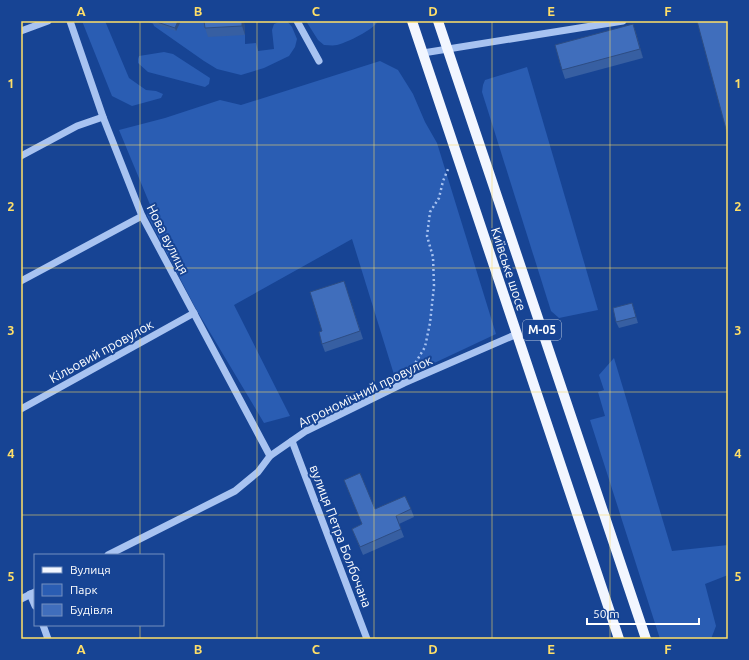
<svg xmlns="http://www.w3.org/2000/svg" width="749" height="660" font-family="Ubuntu,sans-serif">
<style>
.green{fill:#2a5db3}
.lines{fill:none;stroke-linecap:round;stroke-linejoin:round}
.path{stroke:#a8c3f1;stroke-width:2.5;stroke-dasharray:2 3;stroke-linecap:butt}
.minor{stroke:#a8c3f1;stroke-width:7}
.major{stroke:#f2f6ff;stroke-width:10}
.wall{fill:#375fa2}
.shaded-wall{fill:#2d4d84}
.building{fill:#406ebc;stroke:#2d4d84}
.grid{fill:none;stroke:#ffdf68;stroke-width:1;stroke-opacity:0.55}
.labels{text-anchor:middle;stroke-width:4;stroke-linejoin:round;paint-order:stroke}
.shield{fill:#174494;stroke:#b9c7df;stroke-width:1}
.shield-label{font-size:12px;font-weight:bold;fill:#fff}
.street-label{font-size:13px;fill:#fff;stroke:#174494}
.neatline{fill:none;stroke:#ffdf68;stroke-width:1.5}
.grid-label{font-size:13px;text-anchor:middle;font-weight:bold;fill:#ffdf68}
</style>
<rect width="100%" height="100%" fill="#174494"/>
<g class="green">
<path d="M82 21H105L129 78 146 90 156 91 163 94 161 98 132 106 112 96Z"/>
<path d="M152 21H207L245 35V44L256 43 258 51 274 49 272 30 274 24 279 22 287 21 292 27 297 39 295 47 289 56 264 68 241 75 217 69 204 61 154 26Z"/>
<path d="M306 21H378C375 29 346 43 337 45 333 46 328 45 324 45L318 40Z"/>
<path d="M164 52 173 54 210 78 209 84 205 87 148 72 138 63V59L139 56Z"/>
<path d="M380 61 398 70 413 94 425 122 437 143 496 334 396 381 352 239 234 305 290 416 264 423 196 309 147 215 151 207 119 130 165 118 220 100 241 105Z"/>
<path d="M527 67 598 310 559 318 551 311 482 92 483 85 485 80Z"/>
<path d="M614 358 672 551 728 545V575L705 584 716 626 711 639H660L590 420 605 416 598 392 604 390 599 375Z"/>
</g>
<g class="lines">
<path class="path" d="M413 367 425 347 430 323 434 286 433 257 427 236 430 212 439 198 443 181 449 167"/>
<g class="minor">
<path d="M70 21 103 117 142 216 270 456"/>
<path d="M297 21 319 61"/>
<path d="M21 31 48 21"/>
<path d="M423 53 623 21"/>
<path d="M21 156 77 126 103 117"/>
<path d="M21 281 142 216"/>
<path d="M21 409 194 313"/>
<path d="M292 441 367 639"/>
<path d="M108 555 235 491 258 472 270 456 306 431 404 383 517 334"/>
<path d="M30 594 35 606"/>
<path d="M21 599 35 592"/>
<path d="M43 625 48 639"/>
</g>
<g class="major">
<path d="M412 21 619 639"/>
<path d="M438 21 646 639"/>
</g>
</g>
<g class="wall">
<path d="M145 21H181L176 31Z"/>
<path d="M204 21H244L245 35 208 37 205 28Z"/>
<path d="M633 24 636 33 643 58 565 79 562 70Z"/>
<path d="M344 281 363 339 325 352 322 344V331Z"/>
<path d="M632 303 638 323 619 328 616 322Z"/>
<path d="M344 480 375 509H411L414 517 399 524 404 537 363 555 352 529 362 524Z"/>
</g>
<g class="shaded-wall">
<path d="M178 21H181L176 31 175 28Z"/>
<path d="M242 21H244L245 35 242 26Z"/>
<path d="M633 24 636 33 643 58 640 49Z"/>
</g>
<g class="building">
<path d="M154 21H178L175 28Z"/>
<path d="M204 21H242V26L205 28Z"/>
<path d="M697 21H728V133H727Z"/>
<path d="M633 24 640 49 562 70 555 45Z"/>
<path d="M344 281 360 331 322 344 319 332 322 331 310 292Z"/>
<path d="M632 303 636 317 616 322 613 308Z"/>
<path d="M360 473 375 509 405 496 411 509 396 516 401 529 360 547 352 529 362 524 344 480Z"/>
</g>
<path class="grid" d="M140 21V555M257 21V639M374 21V639M492 21V639M610 21V639M21 145H728M21 268H728M21 392H728M21 515H728M140 625V639"/>
<g class="labels">
<rect class="shield" x="523" y="320" width="38" height="20" rx="3"/>
<g class="shield-label">
<text x="542" y="334">М-05</text>
</g>
<g class="street-label">
<text transform="translate(168 239) rotate(63)" y="5">Нова вулиця</text>
<text transform="translate(509 269) rotate(72)" y="5">Київське шосе</text>
<text transform="translate(101 351) rotate(-29)" y="5">Кільовий провулок</text>
<text transform="translate(365 391) rotate(-26)" y="5">Агрономічний провулок</text>
<text transform="translate(341 536) rotate(69)" y="5">вулиця Петра Болбочана</text>
</g>
</g>
<rect width="749" height="660" fill="none" stroke="#174494" stroke-width="44"/>
<rect x="34" y="554" width="130" height="72" fill="#174494" stroke="#748fbf"/>
<rect x="42" y="567" width="20" height="6" fill="#f2f6ff" stroke="#748fbf"/>
<text x="70" y="574" font-size="12" fill="#ffffff">Вулиця</text>
<rect x="42" y="584" width="20" height="12" fill="#2a5db3" stroke="#748fbf"/>
<text x="70" y="594" font-size="12" fill="#ffffff">Парк</text>
<rect x="42" y="604" width="20" height="12" fill="#406ebc" stroke="#748fbf"/>
<text x="70" y="614" font-size="12" fill="#ffffff">Будівля</text>
<path d="M587 618v6h112v-6" fill="none" stroke="#ffffff" stroke-width="2"/>
<text x="593" y="618" font-size="12" fill="#ffffff" stroke="#174494" stroke-width="3" paint-order="stroke">50 m</text>
<rect x="22" y="22" width="705" height="616" class="neatline"/>
<g class="grid-label">
<text x="81" y="16">A</text>
<text x="198" y="16">B</text>
<text x="316" y="16">C</text>
<text x="433" y="16">D</text>
<text x="551" y="16">E</text>
<text x="668" y="16">F</text>
<text x="11" y="88">1</text>
<text x="738" y="88">1</text>
<text x="11" y="211">2</text>
<text x="738" y="211">2</text>
<text x="11" y="335">3</text>
<text x="738" y="335">3</text>
<text x="11" y="458">4</text>
<text x="738" y="458">4</text>
<text x="11" y="581">5</text>
<text x="738" y="581">5</text>
<text x="81" y="654">A</text>
<text x="198" y="654">B</text>
<text x="316" y="654">C</text>
<text x="433" y="654">D</text>
<text x="551" y="654">E</text>
<text x="668" y="654">F</text>
</g>
</svg>
